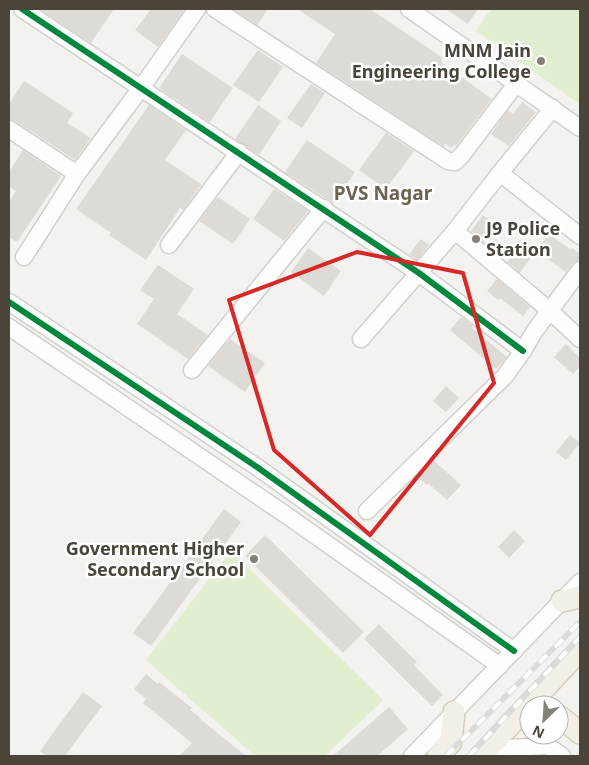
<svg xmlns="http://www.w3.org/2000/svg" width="589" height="765" font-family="'Noto Sans',sans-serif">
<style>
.green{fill:#e1eecf}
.building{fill:#dedbd6}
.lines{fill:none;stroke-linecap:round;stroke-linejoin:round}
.minor-casing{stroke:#d2d0cb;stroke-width:19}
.major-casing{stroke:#d6cebb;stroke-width:24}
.minor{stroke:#fdfdfc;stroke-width:16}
.major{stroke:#f2efe6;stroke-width:21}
.rail-casing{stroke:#dbdbda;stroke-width:5.5}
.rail{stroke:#fff;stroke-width:4;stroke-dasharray:11;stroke-linecap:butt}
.cycleway-casing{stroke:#fff;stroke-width:9}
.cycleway{stroke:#00873e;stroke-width:6}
.marked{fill:none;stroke:#d62828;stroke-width:4;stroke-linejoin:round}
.poi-dot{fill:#868178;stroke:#fff;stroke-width:2}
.labels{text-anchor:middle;stroke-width:5;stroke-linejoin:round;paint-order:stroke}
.poi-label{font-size:18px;font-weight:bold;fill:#4b4439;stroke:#fff;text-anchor:end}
.neighbourhood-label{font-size:19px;font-weight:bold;fill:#6e6250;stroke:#fff}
</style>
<rect width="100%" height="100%" fill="#f4f2ee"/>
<g class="green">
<path d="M491 9H577L580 11V104L476 31Z"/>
<path d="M231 551 383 700 325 756H255L146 660Z"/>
</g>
<g class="building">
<path d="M40 9H114L91 43Z"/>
<path d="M151 9H185L158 47 135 30Z"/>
<path d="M233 9H268L257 25Z"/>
<path d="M297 9H370L443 58 441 62 492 99 456 146 454 145 451 148 446 144 444 147 316 63 335 34Z"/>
<path d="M446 9H478L468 24Z"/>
<path d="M258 50 283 67 259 102 233 85Z"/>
<path d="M182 54 233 88 210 122 159 88Z"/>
<path d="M24 81 73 113 67 123 91 138 75 160 15 121 9 119V104Z"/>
<path d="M311 84 325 93 302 128 287 118Z"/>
<path d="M522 102 536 112 509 146 491 134 508 110 513 114Z"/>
<path d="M149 105 186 130 165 160 200 183 201 185 183 210 180 208 146 260 109 235 111 233 76 209Z"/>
<path d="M258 105 281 121 259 155 235 139Z"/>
<path d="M386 133 414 151 386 189 359 170Z"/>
<path d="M307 140 355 172 333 204 330 200 325 198 285 172Z"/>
<path d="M23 150 61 176 17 242 9 237V202L16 191 9 186V172Z"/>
<path d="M274 189 308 211 284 241 253 219Z"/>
<path d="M218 197 250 219 233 244 199 221Z"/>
<path d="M483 215 497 225 484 242 471 231Z"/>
<path d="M549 234 571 250 572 248 580 254V260L572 264 566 272 536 251Z"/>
<path d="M421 239 429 245 417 260 409 254Z"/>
<path d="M519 247 532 256 520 273 507 262Z"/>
<path d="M308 248 341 271 324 296 291 272Z"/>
<path d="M158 265 194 289 177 314 208 335 188 359 137 324 154 299 140 290Z"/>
<path d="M497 279 530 307 523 316 500 298 498 300 487 291Z"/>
<path d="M461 317 473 326 472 328 507 357 496 369 450 330Z"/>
<path d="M230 339 265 363 245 392 208 366Z"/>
<path d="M566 344 580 358V366L573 374 554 357Z"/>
<path d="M446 386 459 398 446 412 433 401Z"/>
<path d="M570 435 580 443 566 460 556 452Z"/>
<path d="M433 460 461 485 447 500 428 483 427 485 417 476Z"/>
<path d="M224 509 241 522 151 646 133 633Z"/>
<path d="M514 530 525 541 509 558 498 547Z"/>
<path d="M265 535 364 632 343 653 245 556Z"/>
<path d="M379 624 417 662 414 665 443 695 432 706 364 639Z"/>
<path d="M146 674 158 684 159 682 192 708 190 710 200 717 199 718 246 756H179L192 743 143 703 146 699 134 689Z"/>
<path d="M83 692 102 706 65 756H47L40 751Z"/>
<path d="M389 707 408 729 377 756H333Z"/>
</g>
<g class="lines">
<g class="minor-casing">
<g id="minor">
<path d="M22 9 419 273 523 351"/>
<path d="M215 9 448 161 455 162 462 155 516 84"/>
<path d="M409 9 580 128"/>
<path d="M9 129 77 174"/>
<path d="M500 173 580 236"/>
<path d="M455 231 549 310 580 339"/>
<path d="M169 245 239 152"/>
<path d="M24 257 77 174 141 88 197 9"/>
<path d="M9 302 257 467 514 651"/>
<path d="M9 327 289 517 500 666"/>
<path d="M361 339 455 231 500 173 553 108"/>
<path d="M192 370 324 208"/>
<path d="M367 511 505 376 523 351 534 332 580 270"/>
<path d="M412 756 580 582"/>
<path d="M483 756 509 748 548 746 562 756"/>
</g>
</g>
<g class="major-casing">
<g id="major">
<path d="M562 601 580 597"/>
<path d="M559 716 580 733"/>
<path d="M438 756 451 742 454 712"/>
<path d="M481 756 580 650"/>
</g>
</g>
<use href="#minor" class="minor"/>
<use href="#major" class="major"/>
<g class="rail-casing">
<g id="rail">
<path d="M446 756 580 622"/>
<path d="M469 756 580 637"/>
</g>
</g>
<use href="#rail" class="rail"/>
<g class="cycleway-casing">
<g id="cycleway">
<path d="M22 9 419 273 523 351"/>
<path d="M9 302 257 467 514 651"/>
</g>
</g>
<use href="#cycleway" class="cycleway"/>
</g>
<path class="marked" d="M357 252 463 273 494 383 370 535 274 450 229 300Z"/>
<g class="poi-dot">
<circle cx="541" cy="61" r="5"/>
<circle cx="476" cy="239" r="5"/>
<circle cx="254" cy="559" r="5"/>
</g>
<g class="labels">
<g class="poi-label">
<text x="531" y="57">MNM Jain<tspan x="531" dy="21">Engineering College</tspan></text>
<text x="486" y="235" text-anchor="start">J9 Police<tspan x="486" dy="21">Station</tspan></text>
<text x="244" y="555">Government Higher<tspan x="244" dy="21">Secondary School</tspan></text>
</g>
<g class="neighbourhood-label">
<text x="383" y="200">PVS Nagar</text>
</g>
</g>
<rect width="589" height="765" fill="none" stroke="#4b4439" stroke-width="20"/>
<g transform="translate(544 720) rotate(205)"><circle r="24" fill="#ffffff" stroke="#b7b4b0"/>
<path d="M0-4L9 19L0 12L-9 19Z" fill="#868178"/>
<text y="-8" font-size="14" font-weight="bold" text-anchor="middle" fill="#4b4439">N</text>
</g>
</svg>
